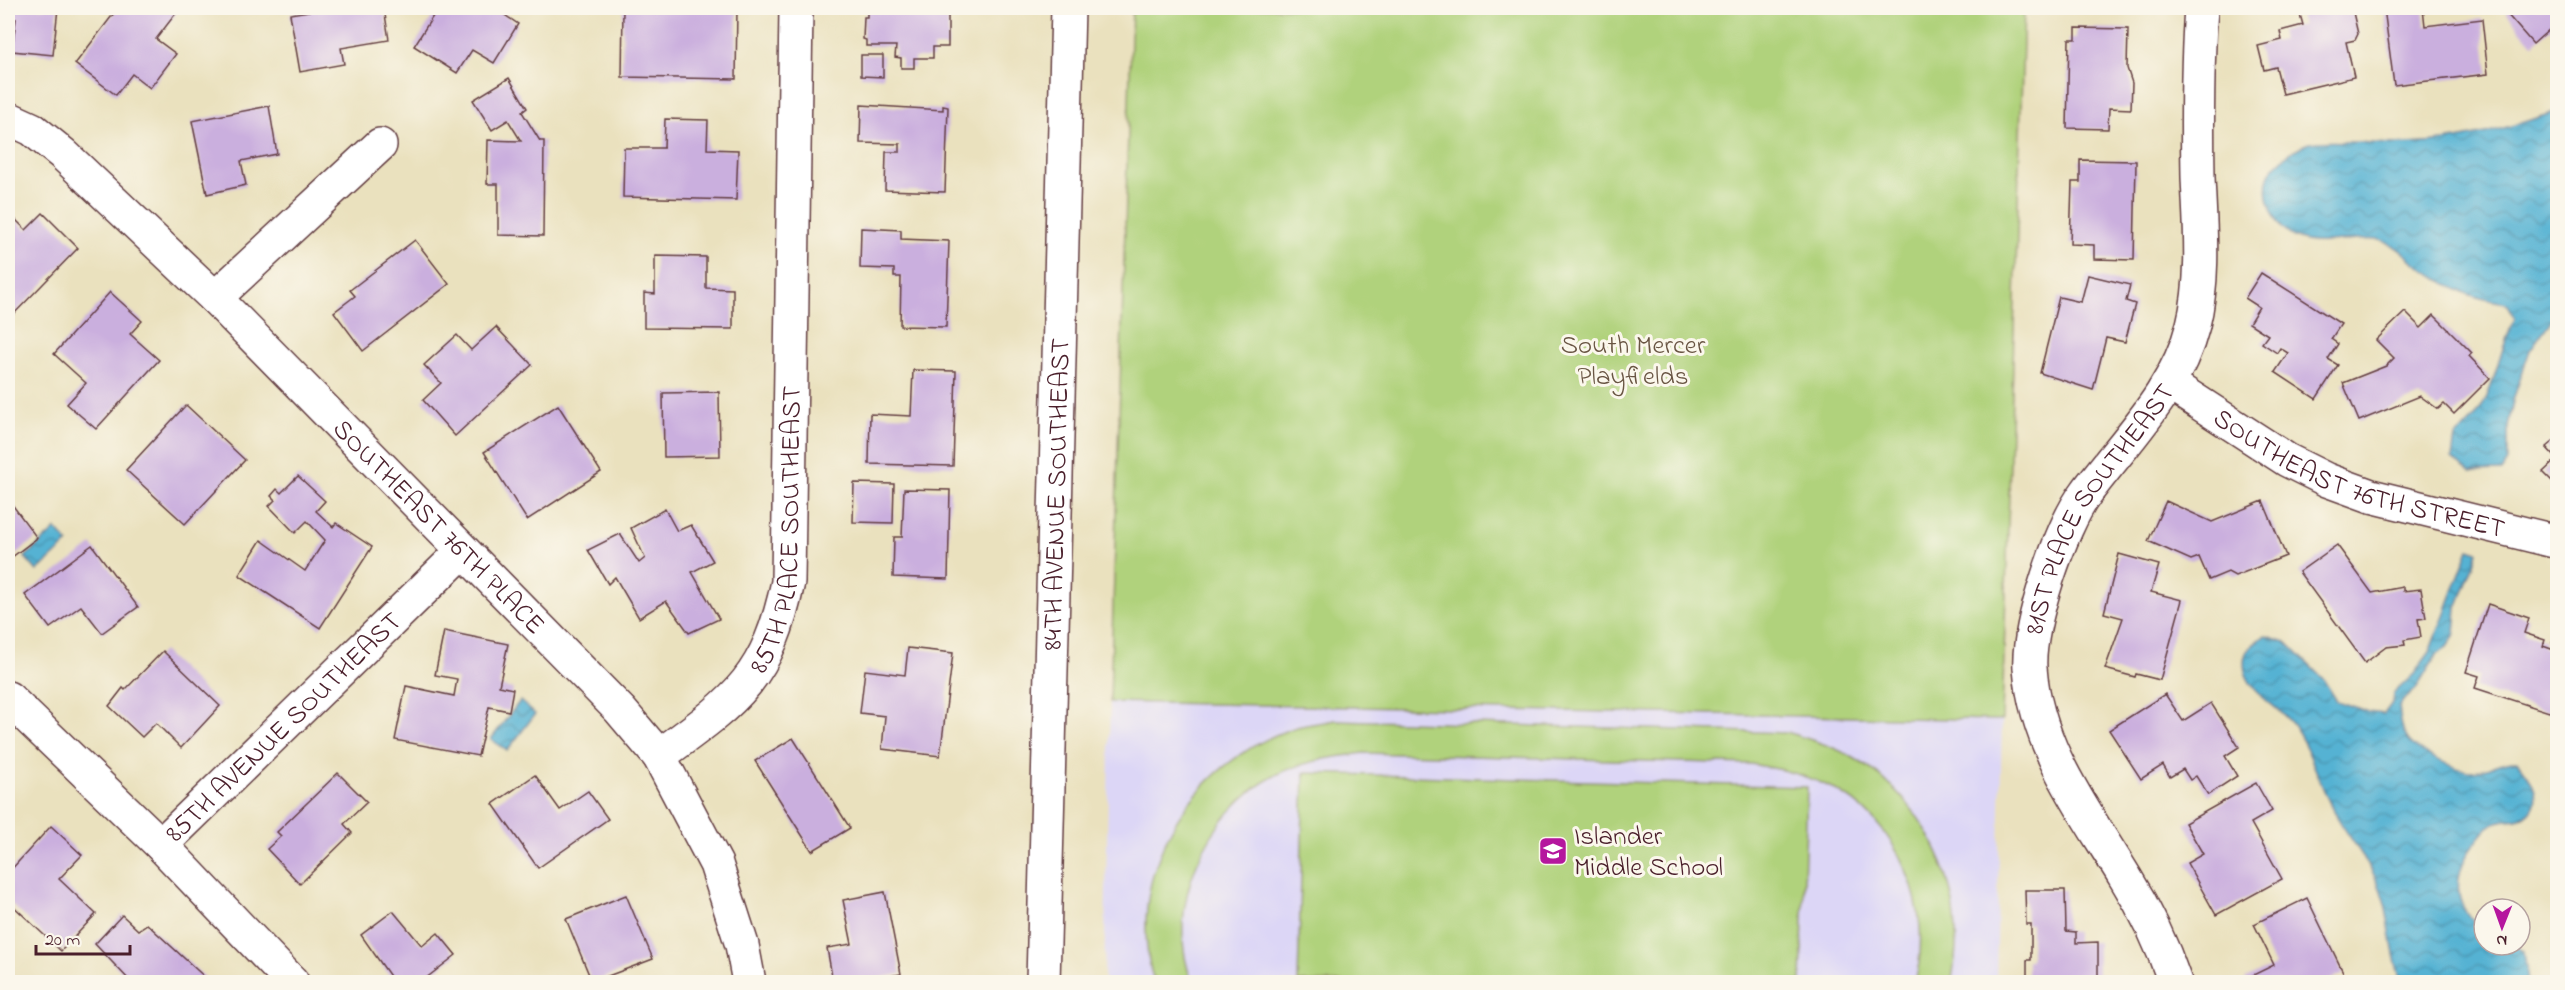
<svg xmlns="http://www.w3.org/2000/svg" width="2565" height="990" font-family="'Indie Flower',sans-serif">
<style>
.built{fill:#dcd6f6}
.green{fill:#b0d27b;stroke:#7d7853;stroke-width:1.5}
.water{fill:url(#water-waves);stroke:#50687f;stroke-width:1.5}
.building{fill:#caafde}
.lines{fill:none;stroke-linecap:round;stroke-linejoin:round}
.minor-casing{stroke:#623c41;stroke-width:36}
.minor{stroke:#fff;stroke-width:33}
.labels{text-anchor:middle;stroke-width:6;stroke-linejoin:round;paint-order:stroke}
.park-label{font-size:27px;fill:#695543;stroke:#fbf7ec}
.street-label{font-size:27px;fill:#4a1f2b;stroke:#fbf7ec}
.poi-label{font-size:27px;fill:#4a1f2b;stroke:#fbf7ec;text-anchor:start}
</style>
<defs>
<pattern id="water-waves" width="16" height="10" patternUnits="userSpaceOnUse" patternTransform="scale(1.5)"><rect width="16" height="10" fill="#55b2d3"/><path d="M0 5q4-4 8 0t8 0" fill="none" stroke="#4890ab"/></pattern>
</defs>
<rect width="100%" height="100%" fill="#fbf7ec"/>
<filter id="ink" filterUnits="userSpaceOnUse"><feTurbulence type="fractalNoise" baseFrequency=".0167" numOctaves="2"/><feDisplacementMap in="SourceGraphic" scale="12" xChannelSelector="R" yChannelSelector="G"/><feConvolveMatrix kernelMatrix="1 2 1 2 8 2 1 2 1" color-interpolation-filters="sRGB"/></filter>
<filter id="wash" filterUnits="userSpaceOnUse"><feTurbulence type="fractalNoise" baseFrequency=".008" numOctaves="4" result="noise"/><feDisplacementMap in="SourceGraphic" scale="24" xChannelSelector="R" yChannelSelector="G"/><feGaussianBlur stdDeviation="1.35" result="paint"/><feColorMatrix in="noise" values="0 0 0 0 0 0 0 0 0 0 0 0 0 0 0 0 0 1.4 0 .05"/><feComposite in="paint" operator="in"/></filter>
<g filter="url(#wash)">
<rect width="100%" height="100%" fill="#eae1be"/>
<path class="built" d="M1110 702 2002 720 1996 982H1104Z"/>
<g class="green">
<path d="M1132 8H2024L2002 720 1110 702Z"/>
<path d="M1335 720 1789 733C1813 740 1836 747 1857 760 1931 804 1971 899 1951 982H1915C1935 910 1899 820 1830 787 1804 774 1779 769 1751 764L1364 753C1333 757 1304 761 1276 775 1206 811 1163 908 1192 982H1154C1122 875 1189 763 1294 728 1307 724 1322 723 1335 720Z"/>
<path d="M1304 773 1807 787 1801 982H1298Z"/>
</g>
<g class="water">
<path d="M2557 111V312L2530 350 2514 397 2508 426V461L2502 471 2470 472 2452 459 2455 437C2498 405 2492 363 2515 319L2506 303C2465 297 2450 288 2417 264 2408 257 2397 246 2387 242 2366 234 2320 249 2296 238 2274 228 2261 194 2271 172 2276 161 2296 148 2307 144 2322 138 2386 145 2407 144 2459 143 2509 128 2557 111Z"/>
<path d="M56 529 68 543 37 571 25 557Z"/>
<path d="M2469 549 2478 552 2457 608 2455 634 2447 647 2438 653 2416 689 2399 705C2400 717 2401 730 2409 741 2417 751 2459 772 2472 771 2491 770 2499 760 2517 761 2527 773 2544 795 2531 811 2521 823 2505 817 2493 824 2487 827 2481 836 2477 841 2454 868 2448 908 2484 927V945H2515L2524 952 2528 982H2402C2388 949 2392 909 2375 877 2364 855 2348 836 2336 815 2319 786 2313 753 2293 725 2279 706 2252 696 2245 671 2241 653 2252 642 2266 636L2286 642 2323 679 2337 701 2369 712 2384 714 2392 703 2393 694 2414 674 2430 652Z"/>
<path d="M520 701 535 714 507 751 491 739Z"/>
</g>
<g id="blocks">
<g class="building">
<path d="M8 8H58L53 55 12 51 16 19 8 18Z"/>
<path d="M118 8H180L156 39 176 54 150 88 132 74 116 95 75 64Z"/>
<path d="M327 8H384L389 40 341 48 344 64 300 72 290 14Z"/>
<path d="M438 8H501L499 11 518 24 494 63 472 50 457 73 414 46Z"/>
<path d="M623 8H737L736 79 622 77Z"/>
<path d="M877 8H948V47H933V58H914V68H901V58L895 57 896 46H866V40L863 39 864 17H867V10H877Z"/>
<path d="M2313 8H2352L2358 34 2355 40 2346 42 2354 77 2283 94 2276 67 2264 70 2258 46 2282 40 2280 31 2303 25 2299 11Z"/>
<path d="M2384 8H2423L2425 26 2482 19 2488 74 2394 85Z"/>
<path d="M2512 8H2558V36L2551 28 2533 44 2506 13Z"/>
<path d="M2076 28 2128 29 2127 68 2132 83 2131 109 2109 108 2108 129 2067 128 2069 39H2076Z"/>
<path d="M861 55H883V77L861 76Z"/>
<path d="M509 78 527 108 522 112 540 141H544L543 236 498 235V184H487L488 140 521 141 508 120 492 130 473 100Z"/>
<path d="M861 105 943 110V106L948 107 945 192 885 190 886 152H900V144L860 143Z"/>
<path d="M269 106 277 154 241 161 246 185 207 194 192 121Z"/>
<path d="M665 119 708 120 707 149 738 150 736 200 623 197 624 148H664Z"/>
<path d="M2080 160 2136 161 2134 260 2094 259V245L2070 244 2072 182H2080Z"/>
<path d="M8 212 26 230 43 213 78 248 8 320Z"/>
<path d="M861 228 901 230V239L949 241 946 327 900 326 901 277H894V269L860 268Z"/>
<path d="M415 240 449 284 363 351 334 312 355 296 350 290Z"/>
<path d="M655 256 706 257V288L733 289V329L644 328V293L655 294Z"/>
<path d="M2261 273 2341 324 2331 339 2338 344 2328 359 2338 365 2316 399 2275 372 2288 353 2280 348 2277 353 2262 343 2268 335 2249 323 2259 307 2245 298Z"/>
<path d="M2088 275 2130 285 2126 301 2135 304 2125 342 2106 338 2093 390 2040 373 2059 297 2081 302Z"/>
<path d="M110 292 142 321 130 334 159 360 96 429 67 404 86 383 54 354Z"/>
<path d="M2405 312 2421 328 2434 315 2472 353 2469 356 2490 378 2454 414 2444 404 2438 409 2420 396 2359 421 2343 383 2386 366 2394 358 2376 340Z"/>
<path d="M496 327 532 365 455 436 423 400 441 383 424 365 457 335 471 350Z"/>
<path d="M913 370 956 371 953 466 869 464 870 414 911 416Z"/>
<path d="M719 392 720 456 664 457 663 393Z"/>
<path d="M186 405 245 460 185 524 126 470Z"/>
<path d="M558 405 601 472 527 520 484 452Z"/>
<path d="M2558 437V487L2543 472 2557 459 2546 447Z"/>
<path d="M298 476 325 501 316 511 333 527 336 523 372 547 320 628 239 575 261 540 305 571 325 540 307 521 295 533 269 506 275 500 271 496 277 489 281 493Z"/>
<path d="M854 483 894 484 893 523 853 522Z"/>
<path d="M904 489 950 490 948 579 893 577 894 537H902Z"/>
<path d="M8 499 37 538 8 560Z"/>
<path d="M2166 501 2212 522 2263 501 2286 556 2235 576 2228 572 2209 580 2199 557 2191 560 2148 541Z"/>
<path d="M665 509 677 531 691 525 713 561 692 572 719 619 689 633 666 601 639 618 615 577 608 584 588 550 620 534 639 563 645 558 631 528Z"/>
<path d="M92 545 138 607 102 633 81 606 50 628 25 595Z"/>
<path d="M2337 545 2372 593 2403 587V591L2421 589 2426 618 2418 619 2421 637 2404 640 2405 645 2386 647 2365 663 2299 572Z"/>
<path d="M2119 554 2159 565 2151 592 2182 600 2160 680 2136 674 2135 677 2105 669 2123 618 2104 613Z"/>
<path d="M2488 604 2529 618 2524 633 2545 640 2543 646 2557 651 2552 642 2558 639V707L2549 712 2475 688 2479 676 2466 672Z"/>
<path d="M444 631 508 644 499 686 513 689 509 711 489 707 478 756 395 740 406 686 454 696 457 679 435 675Z"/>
<path d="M908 648 953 653 940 756 882 749 885 716 860 713 865 670 905 675Z"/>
<path d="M163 651 220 706 181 748 156 723 142 737 109 706 123 688 125 690Z"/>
<path d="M2165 694 2183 721 2211 703 2239 747 2225 756 2237 776 2208 795 2196 776 2190 780 2183 769 2170 777 2163 765 2141 779 2109 730Z"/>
<path d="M793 738 850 828 812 851 755 761Z"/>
<path d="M338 773 367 802 344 824 352 833 300 884 267 849 281 836 277 832Z"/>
<path d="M535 775 560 810 588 791 608 819 538 868 493 804Z"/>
<path d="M2256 783 2272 811 2251 823 2282 879 2216 915 2187 863 2203 854 2185 823Z"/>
<path d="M51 826 82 855 59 879 96 914 61 951 8 901V873Z"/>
<path d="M2025 890H2065L2066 931 2076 932V943L2098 942V982H2027V960H2031V924H2026Z"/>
<path d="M885 892 901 974 856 982H833L827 948 852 944 843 900Z"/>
<path d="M626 895 653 959 592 982 566 919Z"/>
<path d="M2307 898 2344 974 2326 982H2247L2245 979 2274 965 2254 924Z"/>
<path d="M393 911 422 946 438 933 456 955 421 982H394L361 935Z"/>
<path d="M122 915 138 930 147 924 210 982H131L95 944Z"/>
</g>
</g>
</g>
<g filter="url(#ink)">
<use href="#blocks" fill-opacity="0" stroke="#623c41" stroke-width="1.5"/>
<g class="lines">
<g class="minor-casing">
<g id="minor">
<path d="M8 118 32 129 63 154 215 298 380 145"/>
<path id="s1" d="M215 298 620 710 659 756"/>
<path id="s2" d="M2170 384 2287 460 2327 480 2371 496 2558 542"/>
<path d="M8 698 161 845 292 982"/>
<path id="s3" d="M161 845 463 551"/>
<path id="s4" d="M749 982 742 945 716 864 659 756C736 700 768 679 788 582L796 8"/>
<path id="s5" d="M1043 982 1068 8"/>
<path id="s6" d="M2175 982C2163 947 2145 909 2125 877 2085 811 2036 748 2030 668 2027 627 2061 526 2086 493 2126 439 2176 392 2193 325 2205 277 2200 226 2198 177 2197 120 2197 64 2201 8"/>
</g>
</g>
<use href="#minor" class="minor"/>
</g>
</g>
<defs>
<g id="school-square" transform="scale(1.5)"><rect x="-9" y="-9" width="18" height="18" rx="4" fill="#b5179e" stroke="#fbf7ec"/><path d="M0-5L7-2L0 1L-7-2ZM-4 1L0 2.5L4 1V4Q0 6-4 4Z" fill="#fff"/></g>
</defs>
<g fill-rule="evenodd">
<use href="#school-square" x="1553" y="851"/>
</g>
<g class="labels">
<g class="park-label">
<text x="1633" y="353">South Mercer<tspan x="1633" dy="31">Playfields</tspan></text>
</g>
<g class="street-label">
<text dy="9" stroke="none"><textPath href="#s2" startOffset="212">SOUTHEAST 76TH STREET</textPath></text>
<text dy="9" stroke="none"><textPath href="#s5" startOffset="488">84TH AVENUE SOUTHEAST</textPath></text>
<text dy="9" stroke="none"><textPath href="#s6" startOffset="526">81ST PLACE SOUTHEAST</textPath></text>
<text dy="9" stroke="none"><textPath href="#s1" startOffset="320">SOUTHEAST 76TH PLACE</textPath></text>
<text dy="9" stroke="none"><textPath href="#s4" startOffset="520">85TH PLACE SOUTHEAST</textPath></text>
<text dy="9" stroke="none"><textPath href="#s3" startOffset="170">85TH AVENUE SOUTHEAST</textPath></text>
</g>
<g class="poi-label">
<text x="1574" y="844">Islander<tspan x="1574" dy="31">Middle School</tspan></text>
</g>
</g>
<rect width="2565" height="990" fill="none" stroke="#fbf7ec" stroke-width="30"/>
<g transform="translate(2502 927) rotate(181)"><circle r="28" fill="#fbf7ec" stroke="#b4a19f" stroke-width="1.5"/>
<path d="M0-4.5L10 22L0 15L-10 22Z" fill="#b5179e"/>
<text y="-9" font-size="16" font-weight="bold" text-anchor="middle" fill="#4a1f2b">N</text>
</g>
<path d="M36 945v9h94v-9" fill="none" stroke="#4a1f2b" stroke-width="3"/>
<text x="45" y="945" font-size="18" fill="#4a1f2b" stroke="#fbf7ec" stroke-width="4.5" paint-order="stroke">20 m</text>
</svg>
